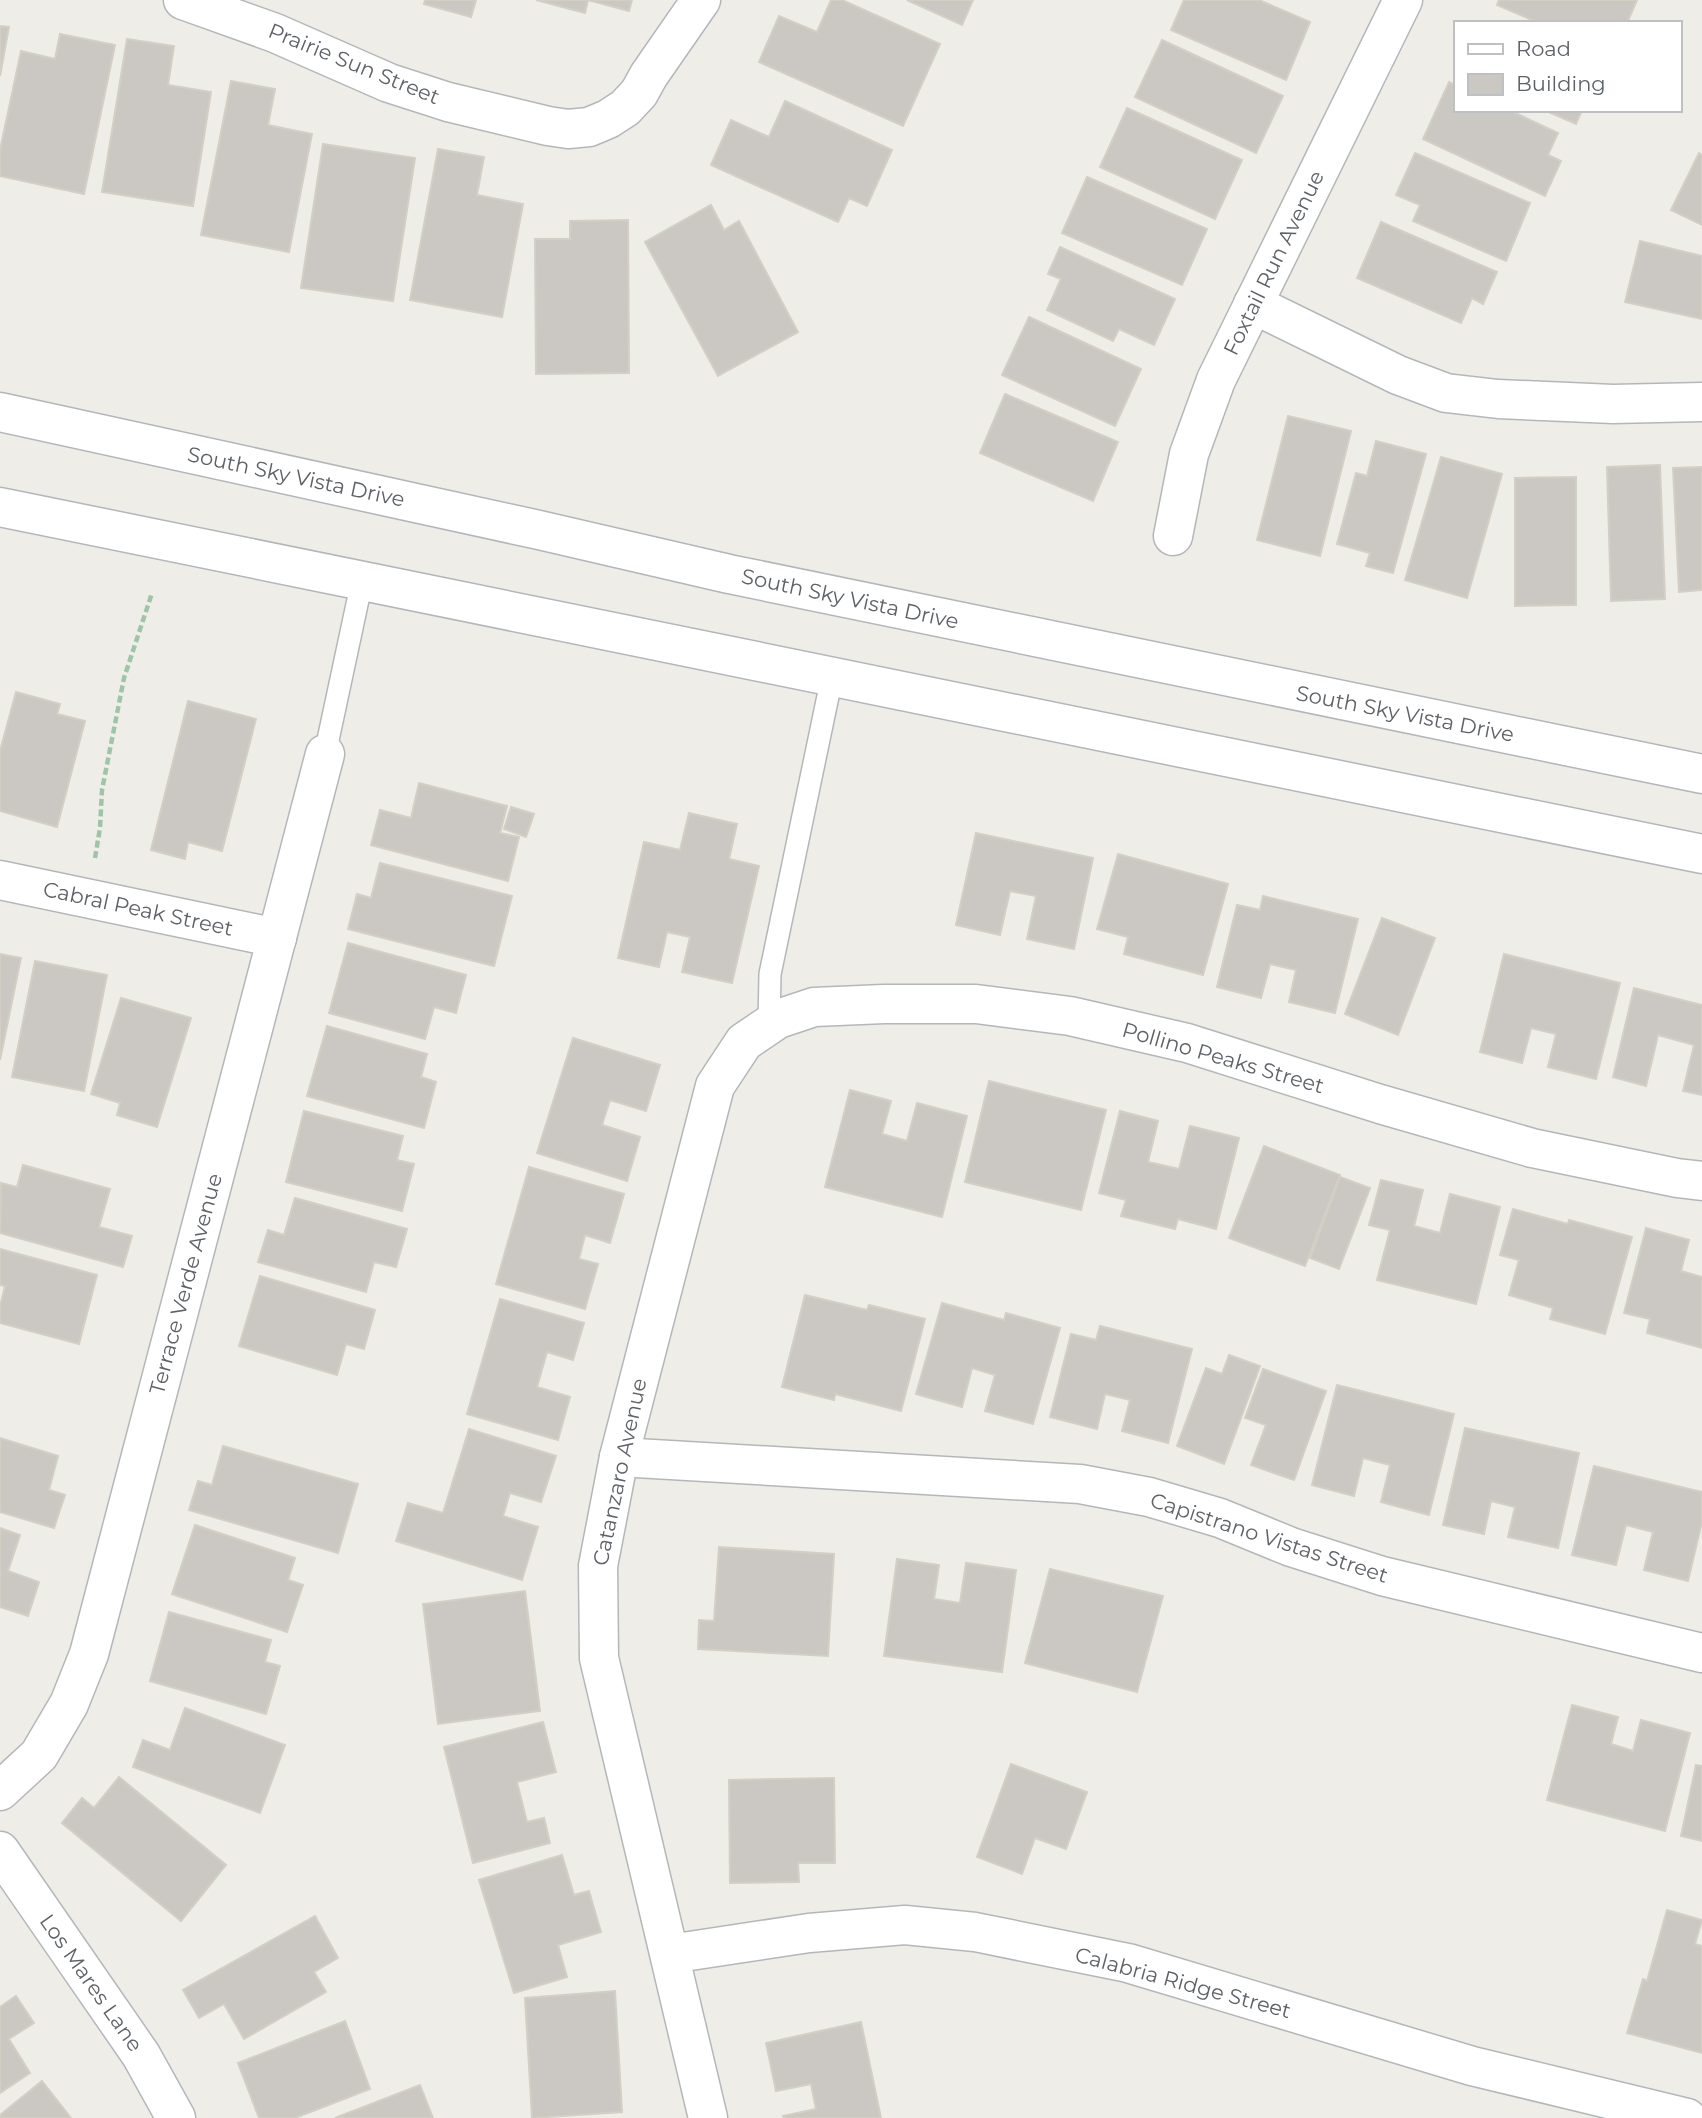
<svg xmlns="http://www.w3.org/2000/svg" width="1702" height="2118" font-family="Montserrat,sans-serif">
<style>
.building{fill:#cbc8c4;stroke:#d3cfc5;stroke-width:2}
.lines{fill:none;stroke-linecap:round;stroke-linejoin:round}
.lane-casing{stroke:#b4b7ba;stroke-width:24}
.street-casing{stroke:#b4b7ba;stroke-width:41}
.secondary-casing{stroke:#b3b6ba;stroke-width:41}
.path{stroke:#9ec5a8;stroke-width:4.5;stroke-dasharray:7 3.5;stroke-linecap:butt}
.lane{stroke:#fff;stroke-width:21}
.street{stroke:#fff;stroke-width:38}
.secondary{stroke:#fff;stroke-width:38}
.labels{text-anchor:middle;stroke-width:7;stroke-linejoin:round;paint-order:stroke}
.street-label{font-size:21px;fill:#5e6266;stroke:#fff}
</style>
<rect width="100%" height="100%" fill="#efede7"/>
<g class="building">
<path d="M425 0H476L471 17 424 4Z"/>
<path d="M536 0H632L629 11 588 0 585 13Z"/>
<path d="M831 0H842L940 44 903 126 759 62 779 16 817 32Z"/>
<path d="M907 0H973L962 25Z"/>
<path d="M1184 0H1259L1310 22 1286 80 1171 30Z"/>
<path d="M1499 0H1637L1627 23H1539L1497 5Z"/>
<path d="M0 26 9 27 0 76Z"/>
<path d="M60 34 115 45 84 194 0 176V150L21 51 55 59Z"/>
<path d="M127 39 174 46 168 85 211 92 193 206 102 192Z"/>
<path d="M1162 40 1283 96 1256 153 1135 97Z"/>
<path d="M231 81 275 89 268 125 312 134 289 252 201 235Z"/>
<path d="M1449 82 1455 85V110H1509L1558 133 1548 155 1561 161 1545 196 1423 139Z"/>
<path d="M785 101 892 150 867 206 849 198 838 222 711 165 731 120 769 137Z"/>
<path d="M1127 108 1242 160 1215 219 1100 167Z"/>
<path d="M1544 110H1582L1576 124Z"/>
<path d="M323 144 415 158 393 301 301 288Z"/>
<path d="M438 149 484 157 477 195 523 204 502 317 410 300Z"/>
<path d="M1415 153 1530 203 1506 261 1413 221 1420 205 1396 195Z"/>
<path d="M1699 153 1702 155V225L1671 210Z"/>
<path d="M1087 177 1207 229 1182 285 1062 233Z"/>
<path d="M711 205 724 230 739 221 798 332 718 376 645 242Z"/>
<path d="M628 220 629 373 536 374 535 239H570V221Z"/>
<path d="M1381 222 1497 272 1483 304 1472 298 1461 323 1357 278Z"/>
<path d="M1640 241 1702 256V319L1625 302Z"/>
<path d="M1060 247 1175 299 1154 345 1119 329 1113 341 1047 310 1061 279 1048 274Z"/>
<path d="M1029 317 1141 369 1115 426 1002 375Z"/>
<path d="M1005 394 1118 442 1093 501 980 453Z"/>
<path d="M1288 416 1351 431 1320 556 1257 540Z"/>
<path d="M1376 441 1426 454 1393 573 1366 566 1370 553 1337 544 1356 473 1367 476Z"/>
<path d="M1441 457 1502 474 1467 598 1405 580Z"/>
<path d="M1660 465 1665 599 1611 601 1607 467Z"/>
<path d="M1702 467V590L1679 592 1673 468Z"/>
<path d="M1576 477V605L1515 606V478Z"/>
<path d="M16 692 60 704 57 714 85 721 57 827 0 811V751Z"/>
<path d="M188 701 256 719 222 851 188 842 185 859 151 850Z"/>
<path d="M419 783 507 806 500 833 519 837 508 881 371 845 380 810 411 818Z"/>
<path d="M511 807 534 814 526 837 504 829Z"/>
<path d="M689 813 737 824 729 859 759 866 732 983 682 972 690 937 667 932 659 967 618 958 644 842 680 850Z"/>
<path d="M976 833 1093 858 1074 949 1027 939 1036 896 1010 891 1000 935 956 925Z"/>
<path d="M1118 854 1228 884 1203 975 1124 954 1128 937 1097 929Z"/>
<path d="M380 863 512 896 494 966 348 929 357 894 371 898Z"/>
<path d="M1263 896 1358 919 1335 1013 1289 1002 1296 970 1270 964 1261 998 1217 987 1237 905 1260 910Z"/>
<path d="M1382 918 1435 938 1398 1035 1345 1014Z"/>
<path d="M348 943 466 975 456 1013 434 1007 425 1039 329 1013Z"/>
<path d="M0 954 21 958 0 1060Z"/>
<path d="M1504 954 1620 983 1596 1079 1548 1067 1556 1034 1531 1028 1522 1063 1480 1052Z"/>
<path d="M35 961 107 975 84 1091 12 1077Z"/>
<path d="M1634 988 1702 1005V1095L1683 1091 1694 1045 1658 1035 1646 1086 1613 1077Z"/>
<path d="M121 998 191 1018 157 1127 117 1115 120 1103 91 1094Z"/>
<path d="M327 1026 427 1054 421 1077 436 1082 424 1128 307 1096Z"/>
<path d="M573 1038 660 1065 646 1111 610 1100 602 1125 640 1137 627 1181 537 1153Z"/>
<path d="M989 1081 1106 1110 1081 1210 965 1182Z"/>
<path d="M850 1090 891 1101 882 1134 907 1141 917 1103 967 1116 942 1217 825 1187Z"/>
<path d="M304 1111 403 1136 397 1160 414 1164 402 1211 286 1182Z"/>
<path d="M1120 1111 1158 1121 1148 1162 1179 1169 1190 1126 1239 1138 1216 1229 1178 1219 1175 1229 1121 1216 1126 1200 1099 1193Z"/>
<path d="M1264 1146 1340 1175 1305 1266 1229 1238Z"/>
<path d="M23 1165 110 1189 99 1227 132 1236 123 1267 0 1233 1 1183 17 1187Z"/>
<path d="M529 1167 624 1194 610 1243 585 1235 579 1259 598 1264 585 1309 496 1284Z"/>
<path d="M1340 1177 1370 1188 1339 1269 1310 1258Z"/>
<path d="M1381 1180 1423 1190 1414 1226 1440 1233 1450 1194 1500 1207 1476 1304 1377 1280 1390 1230 1369 1225Z"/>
<path d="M295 1198 407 1229 396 1267 374 1262 366 1292 258 1262 268 1230 284 1235Z"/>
<path d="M1513 1209 1568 1224 1569 1220 1632 1237 1605 1334 1550 1319 1553 1308 1509 1295 1519 1260 1500 1255Z"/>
<path d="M1646 1228 1689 1240 1681 1271 1702 1277V1348L1647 1333 1650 1319 1624 1313Z"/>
<path d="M0 1249 97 1275 79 1344 0 1323V1306L5 1286 0 1285Z"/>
<path d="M260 1276 375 1310 364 1349 346 1344 337 1375 239 1346Z"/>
<path d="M805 1295 867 1310 869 1305 925 1319 901 1411 835 1394 834 1400 782 1387Z"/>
<path d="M500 1299 584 1323 573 1360 547 1352 537 1387 570 1397 558 1440 467 1414Z"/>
<path d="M942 1303 1004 1320 1006 1313 1060 1328 1033 1424 985 1411 995 1375 972 1368 962 1407 916 1394Z"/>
<path d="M1100 1326 1192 1349 1168 1443 1122 1431 1130 1400 1105 1394 1097 1429 1050 1417 1071 1334 1096 1340Z"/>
<path d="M1229 1355 1260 1366 1224 1464 1177 1446 1206 1368 1222 1374Z"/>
<path d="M1263 1369 1326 1391 1294 1480 1251 1465 1266 1425 1245 1418Z"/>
<path d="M1337 1385 1454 1414 1429 1515 1381 1502 1390 1465 1363 1458 1354 1496 1312 1485Z"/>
<path d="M1465 1428 1579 1453 1558 1548 1508 1537 1515 1507 1491 1501 1484 1534 1443 1525Z"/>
<path d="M469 1429 556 1456 541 1502 510 1493 503 1516 538 1527 522 1580 396 1541 408 1503 443 1513Z"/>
<path d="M0 1438 58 1456 49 1490 65 1495 54 1528 0 1512Z"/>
<path d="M223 1446 358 1484 338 1553 189 1510 198 1481 212 1485Z"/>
<path d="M1594 1466 1702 1492V1522L1688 1581 1644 1570 1653 1532 1626 1525 1616 1565 1572 1555Z"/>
<path d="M195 1525 295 1558 288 1580 303 1585 287 1632 172 1594Z"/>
<path d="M0 1528 20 1535 8 1571 39 1582 28 1616 0 1607Z"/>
<path d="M719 1547 834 1554 828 1656 698 1649 699 1620 714 1621Z"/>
<path d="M897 1559 939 1565 934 1599 960 1603 966 1563 1016 1570 1002 1672 884 1656Z"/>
<path d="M1050 1569 1163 1596 1137 1692 1025 1663Z"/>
<path d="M525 1591 540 1711 438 1724 423 1604Z"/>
<path d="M169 1612 271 1640 265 1662 280 1666 266 1714 150 1681Z"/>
<path d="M1572 1705 1618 1717 1611 1744 1633 1751 1641 1720 1690 1733 1665 1831 1547 1800Z"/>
<path d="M185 1708 285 1745 260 1813 133 1767 143 1740 170 1750Z"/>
<path d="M543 1722 556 1772 517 1782 527 1822 544 1818 550 1843 473 1863 444 1747Z"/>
<path d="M1011 1764 1087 1792 1066 1849 1035 1838 1022 1874 977 1857Z"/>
<path d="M1696 1765 1702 1766V1841L1681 1836Z"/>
<path d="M119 1777 226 1865 181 1921 62 1823 82 1798 94 1808Z"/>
<path d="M834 1778 835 1863H798L799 1882 730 1883 729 1780Z"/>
<path d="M562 1855 574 1895 589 1891 601 1932 558 1945 567 1977 514 1993 479 1880Z"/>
<path d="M1667 1910 1702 1920 1695 1944 1702 1946V2053L1627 2033 1643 1979 1647 1981Z"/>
<path d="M315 1916 338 1958 314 1972 326 1992 244 2039 224 2004 199 2018 183 1990Z"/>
<path d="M615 1991 622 2112 532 2118 525 1998Z"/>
<path d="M16 1996 34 2023 9 2039 30 2073 0 2093V2007Z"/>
<path d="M345 2021 370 2089 295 2118H259L238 2063Z"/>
<path d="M861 2022 881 2118H784L783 2116 816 2109 811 2084 776 2091 766 2043Z"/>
<path d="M42 2081 71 2118H0V2115Z"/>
<path d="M420 2085 433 2118H335Z"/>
</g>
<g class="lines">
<g class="lane-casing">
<g id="lane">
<path d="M325 754 362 581"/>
<path d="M769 1025 770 974 832 677"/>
</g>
</g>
<g class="street-casing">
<g id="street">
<path d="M183 0 275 33 389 83 448 102 548 126 568 129 589 127 608 119 625 108 639 93 649 75 701 0"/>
<path d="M1253 304 1398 375 1446 393 1498 399 1613 404 1702 402"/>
<path d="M1173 536 1189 454 1216 380 1403 0"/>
<path d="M0 880 277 938"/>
<path d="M619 1457 1080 1484 1149 1497 1220 1518 1291 1547 1382 1576 1702 1653"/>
<path d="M0 1791 39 1755 69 1704 89 1654 325 754"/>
<path d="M0 1851 141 2055 176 2118"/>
<path d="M670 1954 809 1933 905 1925 975 1932 1128 1963 1472 2066 1687 2118"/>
<path d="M708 2118 599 1658 598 1566 619 1457 715 1086 744 1042 778 1019 814 1007 884 1004H976L1070 1016 1187 1043 1380 1104 1532 1148 1677 1178 1702 1181"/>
</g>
</g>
<g class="secondary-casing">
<g id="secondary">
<path d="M0 412 539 530 729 574 1702 774"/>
<path d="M0 507 1702 854"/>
</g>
</g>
<path class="path" d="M95 858 100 828 102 790 124 678 152 593"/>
<use href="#lane" class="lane"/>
<use href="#street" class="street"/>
<use href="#secondary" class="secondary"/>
</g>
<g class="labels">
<g class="street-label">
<text transform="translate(354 64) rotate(22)" y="7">Prairie Sun Street</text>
<text transform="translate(1274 263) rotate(-64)" y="7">Foxtail Run Avenue</text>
<text transform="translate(296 477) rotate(12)" y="7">South Sky Vista Drive</text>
<text transform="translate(850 599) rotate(12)" y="7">South Sky Vista Drive</text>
<text transform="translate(1405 714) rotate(11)" y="7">South Sky Vista Drive</text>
<text transform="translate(138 909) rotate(12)" y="7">Cabral Peak Street</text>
<text transform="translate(1223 1058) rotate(16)" y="7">Pollino Peaks Street</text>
<text transform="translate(186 1284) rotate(-75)" y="7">Terrace Verde Avenue</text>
<text transform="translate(620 1472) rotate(-78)" y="7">Catanzaro Avenue</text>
<text transform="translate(1269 1538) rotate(18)" y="7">Capistrano Vistas Street</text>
<text transform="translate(91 1983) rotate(55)" y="7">Los Mares Lane</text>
<text transform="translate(1183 1983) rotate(15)" y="7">Calabria Ridge Street</text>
</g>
</g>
<rect x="1454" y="21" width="228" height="91" fill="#ffffff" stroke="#bfc0c2" stroke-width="2"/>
<rect x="1468" y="44" width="35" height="10" fill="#ffffff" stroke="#bfc0c2" stroke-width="2"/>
<text x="1516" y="56" font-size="21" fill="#5e6266">Road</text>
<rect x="1468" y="74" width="35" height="21" fill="#cbc8c4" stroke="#bfc0c2" stroke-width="2"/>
<text x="1516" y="91" font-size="21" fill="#5e6266">Building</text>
</svg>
